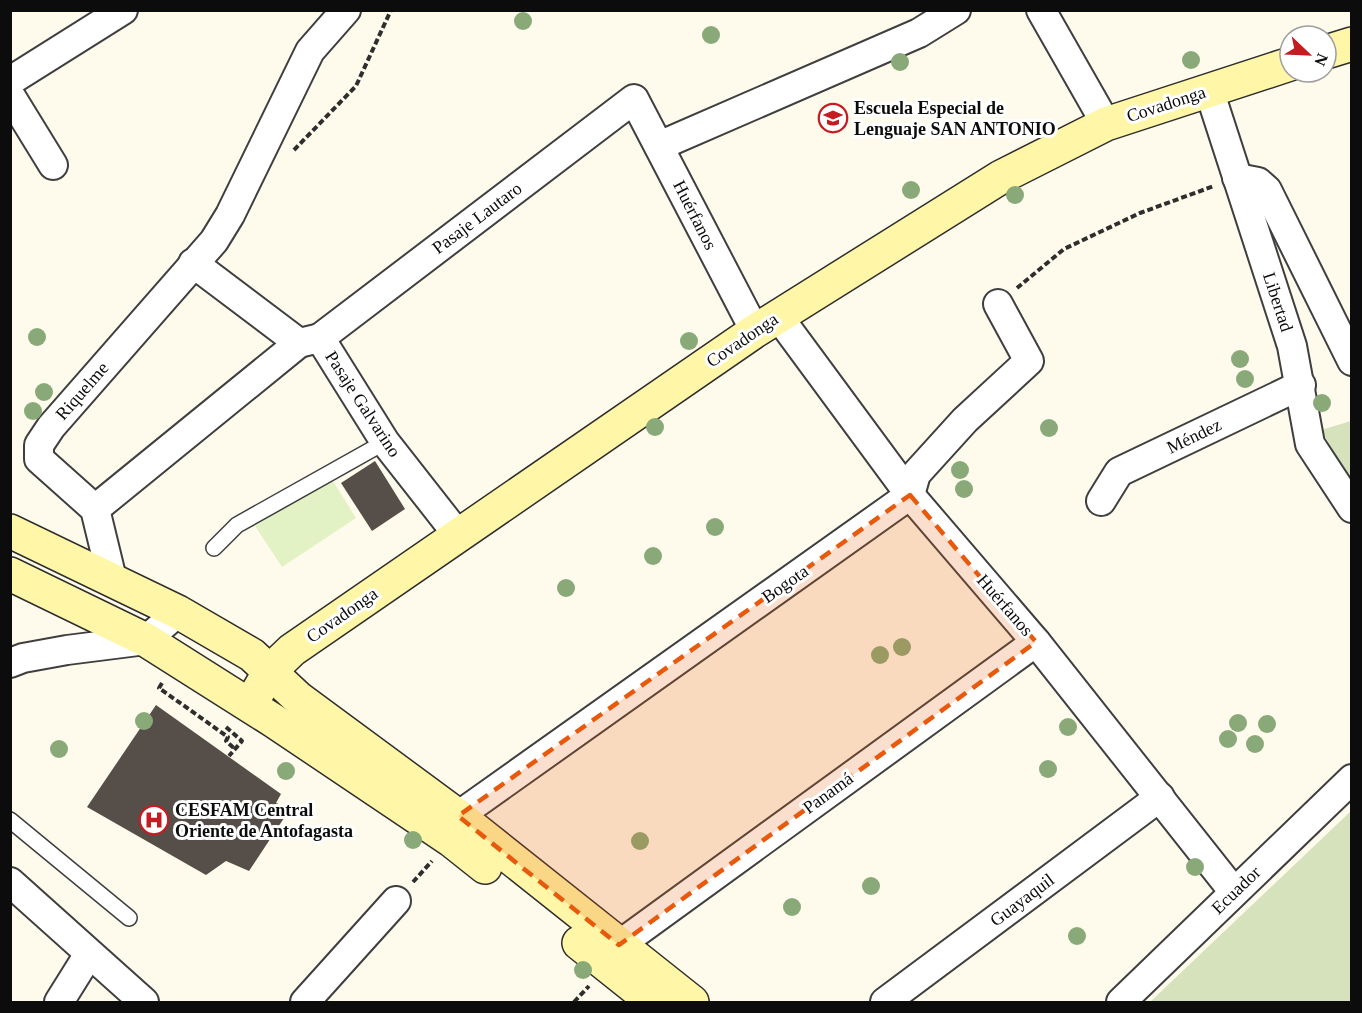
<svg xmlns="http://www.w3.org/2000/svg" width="1362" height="1013" font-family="Georgia,serif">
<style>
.cemetery{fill:#d5e2bc}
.pitch{fill:#e2f2c5}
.building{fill:#564e48}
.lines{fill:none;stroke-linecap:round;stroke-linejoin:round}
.lane-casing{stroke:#3f3f3f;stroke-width:18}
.street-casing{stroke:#3f3f3f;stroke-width:32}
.secondary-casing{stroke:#2e2e2e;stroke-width:36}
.path{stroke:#2e2e2e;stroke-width:4;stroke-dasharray:6 3;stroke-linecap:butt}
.lane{stroke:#fff;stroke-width:15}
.street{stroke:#fff;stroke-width:28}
.secondary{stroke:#fff7a7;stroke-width:33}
.tree{fill:#89aa78}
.marked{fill:#e8590c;fill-opacity:0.2;stroke:#e8590c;stroke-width:4.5;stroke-dasharray:12 8;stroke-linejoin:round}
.labels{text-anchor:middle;stroke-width:6;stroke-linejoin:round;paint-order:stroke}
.street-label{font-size:18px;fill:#0c0c0c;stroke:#fff}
.poi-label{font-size:18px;font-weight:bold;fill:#0c0c0c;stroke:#fff;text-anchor:start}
</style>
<rect width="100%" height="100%" fill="#fffbec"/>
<g class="cemetery">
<path d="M1351 421V480L1321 430Z"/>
<path d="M1351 811V1002H1150Z"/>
</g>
<path class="pitch" d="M331 478 356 518 282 567 255 526Z"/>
<g class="building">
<path d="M375 461 405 509 372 531 341 483Z"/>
<path d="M156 705 281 794 276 803 290 809 249 871 226 861 206 875 87 807Z"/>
</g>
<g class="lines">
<g class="lane-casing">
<g id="lane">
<path d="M214 548 237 525 385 442"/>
<path d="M10 820 129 918"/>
</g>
</g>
<g class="street-casing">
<g id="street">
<path d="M1041 10 1106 124"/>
<path d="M10 81 123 10"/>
<path d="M1209 90 1292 346 1310 444 1352 508"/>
<path d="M10 95 53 165"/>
<path d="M659 146 919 33 956 10"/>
<path d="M1237 178 1258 182 1267 190 1352 361"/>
<path d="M193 263 299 343 320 338 385 442 458 535"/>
<path d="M778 316 910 495 1036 642 1234 892"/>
<path d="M320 338 634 99 755 331"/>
<path d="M1101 501 1119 472 1301 385"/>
<path d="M95 509 299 343"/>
<path d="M112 579 95 509 39 459V445L51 427 214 241 230 215 310 51 346 10"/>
<path d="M10 663 23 658 67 650 146 640 178 612"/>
<path d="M458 816 910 495 916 474 965 420 1029 361 998 304"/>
<path d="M10 882 144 1002"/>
<path d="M619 945 1036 642"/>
<path d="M59 1002 89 954"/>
<path d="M305 1002 396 901"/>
<path d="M885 1002 1160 797"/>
<path d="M1121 1002 1352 779"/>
</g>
</g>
<g class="secondary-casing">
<g id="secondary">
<path d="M1326 52 1352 44"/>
<path d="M10 531 178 612 252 655 298 698 458 816 692 1002"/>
<path d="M10 574 146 640 274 721 451 840 485 867"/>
<path d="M250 705 270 671 292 650 755 331 1001 177 1106 124 1290 64"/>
<path d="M579 943 653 1002"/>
</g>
</g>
<g class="path">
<path d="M294 150 356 86 391 10"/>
<path d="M1017 288 1064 249 1140 213 1214 186"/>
<path d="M162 683 159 688 228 737 226 741 235 749"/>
<path d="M226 727 242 741 229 756"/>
<path d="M413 882 432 861"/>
<path d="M574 1002 589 986"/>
</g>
<use href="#lane" class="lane"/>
<use href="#street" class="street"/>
<use href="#secondary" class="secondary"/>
</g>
<g class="tree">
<circle cx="523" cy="21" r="9"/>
<circle cx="711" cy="35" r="9"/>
<circle cx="1191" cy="60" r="9"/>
<circle cx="900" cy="62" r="9"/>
<circle cx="911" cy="190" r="9"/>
<circle cx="1015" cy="195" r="9"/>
<circle cx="37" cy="337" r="9"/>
<circle cx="689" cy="341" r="9"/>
<circle cx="1240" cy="359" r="9"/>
<circle cx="1245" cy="379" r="9"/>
<circle cx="44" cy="392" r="9"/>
<circle cx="1322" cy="403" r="9"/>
<circle cx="33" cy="411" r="9"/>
<circle cx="655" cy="427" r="9"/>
<circle cx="1049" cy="428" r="9"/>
<circle cx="960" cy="470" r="9"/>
<circle cx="964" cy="489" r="9"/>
<circle cx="715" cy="527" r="9"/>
<circle cx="653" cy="556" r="9"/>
<circle cx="566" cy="588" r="9"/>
<circle cx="902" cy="647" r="9"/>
<circle cx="880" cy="655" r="9"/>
<circle cx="144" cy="721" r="9"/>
<circle cx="1238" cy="723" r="9"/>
<circle cx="1267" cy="724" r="9"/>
<circle cx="1068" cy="727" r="9"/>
<circle cx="1228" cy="739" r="9"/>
<circle cx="1255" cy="744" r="9"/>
<circle cx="59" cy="749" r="9"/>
<circle cx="1048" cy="769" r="9"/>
<circle cx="286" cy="771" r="9"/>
<circle cx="413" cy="840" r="9"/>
<circle cx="640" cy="841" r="9"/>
<circle cx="1195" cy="867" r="9"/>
<circle cx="871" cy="886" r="9"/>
<circle cx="792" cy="907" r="9"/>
<circle cx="1077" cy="936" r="9"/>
<circle cx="583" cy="970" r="9"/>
</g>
<path class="marked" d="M910 495 1036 642 619 945 458 816Z"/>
<defs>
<g id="school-ring" transform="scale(1.5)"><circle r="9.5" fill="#fff" stroke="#c51c21" stroke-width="1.5"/><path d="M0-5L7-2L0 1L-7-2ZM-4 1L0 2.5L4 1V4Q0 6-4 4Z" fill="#c51c21"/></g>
<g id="hospital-ring" transform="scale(1.5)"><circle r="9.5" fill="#fff" stroke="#c51c21" stroke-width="1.5"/><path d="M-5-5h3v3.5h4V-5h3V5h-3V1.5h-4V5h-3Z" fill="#c51c21"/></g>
</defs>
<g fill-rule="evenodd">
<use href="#school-ring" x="833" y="118"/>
<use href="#hospital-ring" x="154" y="820"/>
</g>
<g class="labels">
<g class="street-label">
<text transform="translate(1166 104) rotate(-18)" y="6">Covadonga</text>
<text transform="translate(695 215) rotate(63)" y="6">Huérfanos</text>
<text transform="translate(477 218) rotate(-37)" y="6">Pasaje Lautaro</text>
<text transform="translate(1278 302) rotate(72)" y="6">Libertad</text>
<text transform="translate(742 340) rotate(-34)" y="6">Covadonga</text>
<text transform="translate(82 391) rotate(-49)" y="6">Riquelme</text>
<text transform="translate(363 404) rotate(57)" y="6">Pasaje Galvarino</text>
<text transform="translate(1194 436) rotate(-26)" y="6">Méndez</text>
<text transform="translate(785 584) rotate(-35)" y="6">Bogota</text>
<text transform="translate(1005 605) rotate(49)" y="6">Huérfanos</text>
<text transform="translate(342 615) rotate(-35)" y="6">Covadonga</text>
<text transform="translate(828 793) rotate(-36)" y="6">Panamá</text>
<text transform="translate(1236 890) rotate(-44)" y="6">Ecuador</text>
<text transform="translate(1022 900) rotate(-37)" y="6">Guayaquil</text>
</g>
<g class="poi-label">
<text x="854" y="114">Escuela Especial de<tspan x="854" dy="21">Lenguaje SAN ANTONIO</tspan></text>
<text x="175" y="816">CESFAM Central<tspan x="175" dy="21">Oriente de Antofagasta</tspan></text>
</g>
</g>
<rect width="1362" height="1013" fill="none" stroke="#0c0c0c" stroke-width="24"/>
<g transform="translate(1308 54) rotate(113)"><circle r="28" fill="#ffffff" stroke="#9e9e9e" stroke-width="1.5"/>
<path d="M0-4.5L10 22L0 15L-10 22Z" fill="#c51c21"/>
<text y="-9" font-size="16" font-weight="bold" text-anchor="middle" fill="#0c0c0c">N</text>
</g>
</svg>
